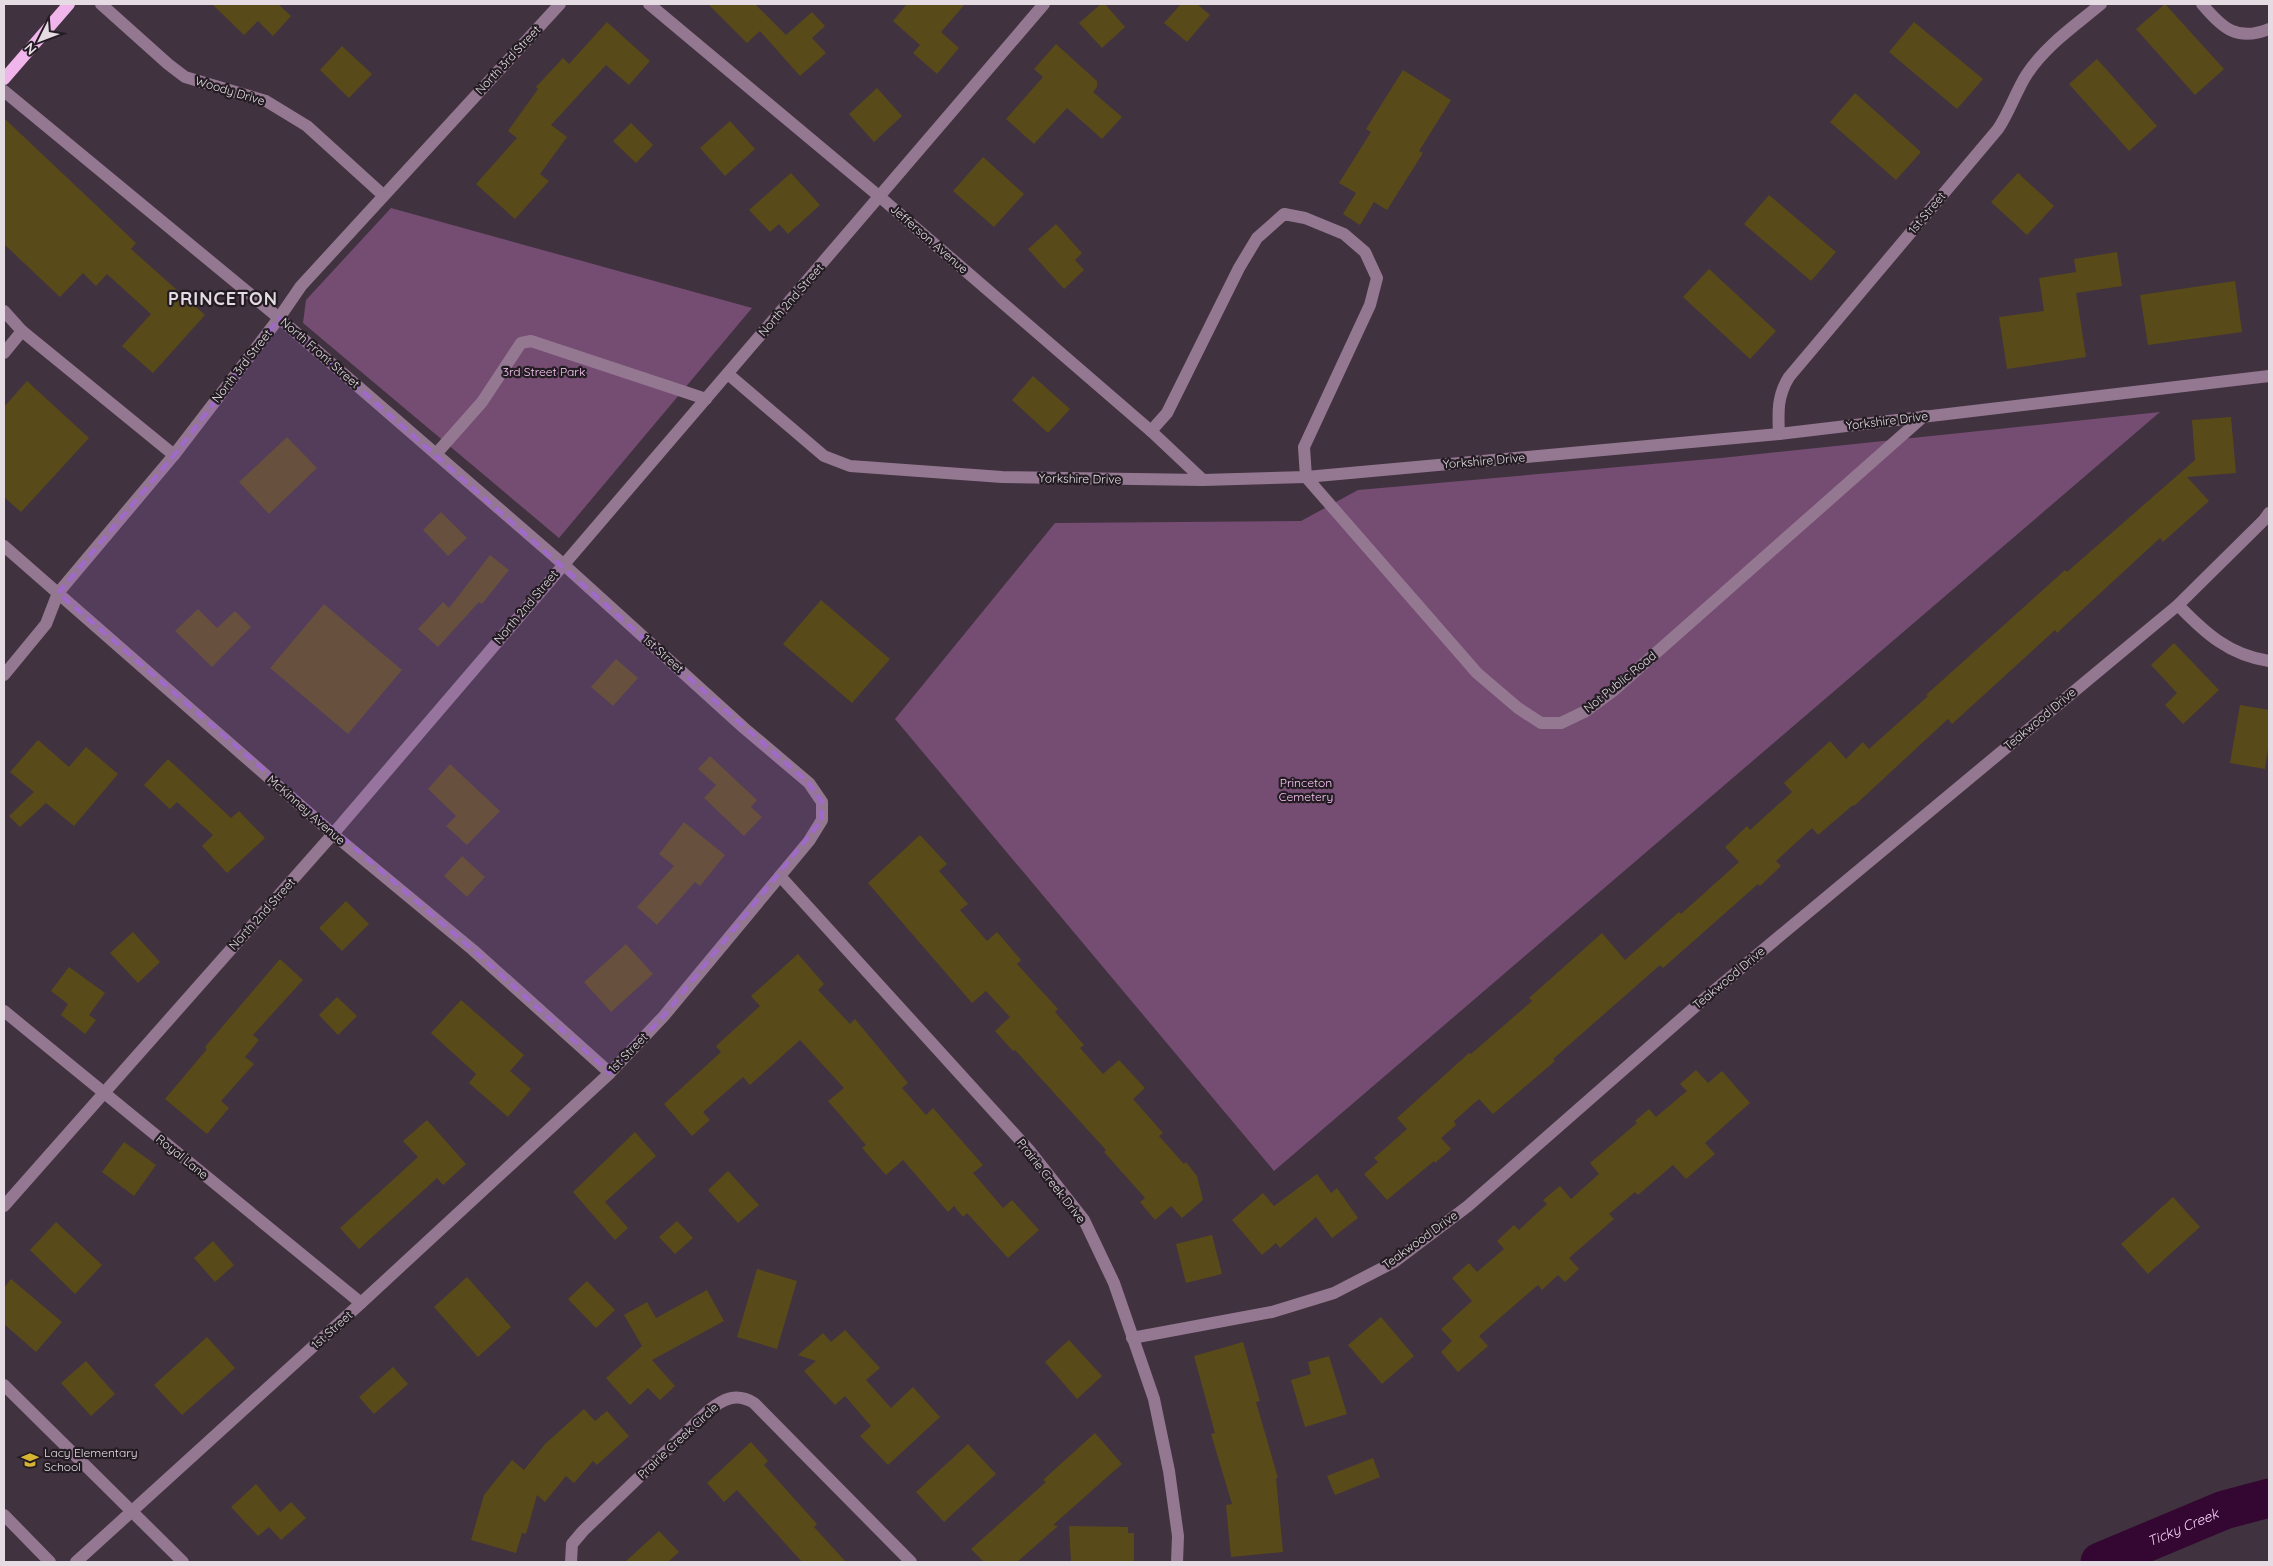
<svg xmlns="http://www.w3.org/2000/svg" width="2273" height="1566" font-family="Quicksand,sans-serif">
<style>
.green{fill:#754c72}
.lines{fill:none;stroke-linecap:round;stroke-linejoin:round}
.river{stroke:#330732;stroke-width:39}
.building{fill:#594a1a}
.minor{stroke:#947791;stroke-width:12}
.major{stroke:#f0b5eb;stroke-width:12}
.marked{fill:#a069cc;fill-opacity:0.2;stroke:#a069cc;stroke-width:4;stroke-dasharray:10 6;stroke-linejoin:round}
.labels{text-anchor:middle;stroke-width:4.5;stroke-linejoin:round;paint-order:stroke}
.street-label{font-size:12px;fill:#e4dbe3;stroke:#231c22}
.park-label{font-size:12px;fill:#fdc8f8;stroke:#231c22}
.poi-label{font-size:12px;fill:#e4dbe3;stroke:#231c22;text-anchor:start}
.water-label{font-size:14px;font-style:italic;fill:#f5d2f2;stroke:#231c22}
.district-label{font-size:18px;font-weight:bold;letter-spacing:1px;fill:#e4dbe3;stroke:#231c22}
</style>
<rect width="100%" height="100%" fill="#40323f"/>
<g class="green">
<path d="M391 208 752 308 559 538 303 323 306 300Z"/>
<path d="M2160 412 1274 1171 895 719 1055 523 1301 521 1358 490 1721 458Z"/>
</g>
<g class="lines">
<path class="river" id="s1" d="M2100 1562 2224 1510 2269 1498"/>
</g>
<g class="building">
<path d="M212 4H278L291 16 273 36 258 21 244 35Z"/>
<path d="M708 4H755L786 35 812 12 825 26 812 38 826 53 800 76 760 31 747 43Z"/>
<path d="M907 4H965L941 32 959 48 937 74 913 53 920 45 893 21Z"/>
<path d="M1101 4H1105L1125 27 1102 48 1079 23Z"/>
<path d="M1181 4H1197L1210 15 1187 42 1164 23Z"/>
<path d="M2165 4 2224 69 2195 95 2136 29Z"/>
<path d="M607 22 650 61 629 85 606 65 551 125 567 137 540 174 549 181 515 219 476 184 517 138 508 131 538 89 536 87 563 58 569 64Z"/>
<path d="M1914 22 1983 79 1957 109 1889 52Z"/>
<path d="M1056 44 1097 81V87L1093 92 1122 117 1102 139 1067 108 1034 144 1006 119 1043 77 1034 69Z"/>
<path d="M342 46 372 74 349 98 320 70Z"/>
<path d="M2097 59 2157 126 2129 151 2069 84Z"/>
<path d="M1403 70 1451 100 1419 151 1423 153 1387 210 1374 202 1360 225 1343 214 1356 193 1339 183 1371 132 1366 129Z"/>
<path d="M877 88 902 116 874 142 849 114Z"/>
<path d="M1855 93 1921 152 1896 180 1830 122Z"/>
<path d="M4 118 136 243 131 249 205 315 153 373 122 346 151 314 107 274 96 286 83 273 60 297 4 244Z"/>
<path d="M730 121 755 149 725 176 700 148Z"/>
<path d="M631 123 653 145 636 163 613 141Z"/>
<path d="M983 157 1024 194 994 227 953 191Z"/>
<path d="M791 173 820 205 788 234 779 224 770 232 749 210Z"/>
<path d="M2018 173 2054 206 2027 235 1991 202Z"/>
<path d="M1769 195 1836 252 1811 281 1744 224Z"/>
<path d="M1056 224 1082 253 1075 260 1084 270 1064 289 1028 249Z"/>
<path d="M2117 252 2122 286 2076 293 2086 357 2007 369 1999 317 2044 311 2039 278 2076 272 2074 259Z"/>
<path d="M1709 269 1776 331 1750 359 1683 297Z"/>
<path d="M2235 281 2242 332 2148 345 2140 295Z"/>
<path d="M1033 376 1070 409 1048 433 1012 400Z"/>
<path d="M27 381 89 438 21 512 4 497V407Z"/>
<path d="M2231 417 2236 473 2187 477 2209 501 2163 542 2160 538 2057 633 2055 630 1952 724 1948 719 1854 806 1853 805 1818 835 1812 828 1776 861 1781 866 1760 886 1758 884 1663 968 1660 965 1553 1059 1555 1061 1493 1114 1479 1099 1454 1121 1456 1125 1441 1138 1451 1149 1435 1163 1434 1161 1387 1200 1364 1174 1378 1162 1374 1158 1407 1129 1397 1118 1469 1053 1471 1054 1532 1001 1529 998 1602 933 1625 960 1679 912 1681 914 1739 862 1725 847 1747 826 1750 830 1792 792 1784 783 1830 741 1846 759 1863 742 1869 749 1928 696 1926 695 2065 570 2067 572 2195 460 2192 420Z"/>
<path d="M287 437 317 468 269 514 239 482Z"/>
<path d="M441 512 467 538 448 556 423 530Z"/>
<path d="M490 555 509 570 482 604 479 602 438 647 418 629 443 602 449 608Z"/>
<path d="M821 600 890 659 852 703 783 644Z"/>
<path d="M324 604 402 670 348 734 270 668Z"/>
<path d="M198 609 217 628 235 611 251 627 212 667 175 631Z"/>
<path d="M2174 643 2219 690 2183 724 2165 705 2177 693 2151 665Z"/>
<path d="M616 659 638 678 613 706 591 687Z"/>
<path d="M2240 705 2269 710V742L2265 769 2230 763Z"/>
<path d="M38 740 69 767 86 747 118 774 74 826 46 803 20 827 9 816 34 792 10 772Z"/>
<path d="M710 756 757 800 751 807 762 817 744 836 704 798 716 785 698 769Z"/>
<path d="M168 759 231 818 239 811 265 838 227 873 202 846 213 835 177 802 170 809 144 785Z"/>
<path d="M450 764 500 811 467 845 446 826 456 816 428 789Z"/>
<path d="M684 822 725 855 700 886 695 882 657 925 637 907 674 866 659 854Z"/>
<path d="M920 835 947 864 939 871 968 904 960 910 987 941 997 932 1021 960 1017 964 1058 1009 1055 1012 1084 1045 1080 1048 1103 1074 1119 1060 1145 1088 1133 1099 1163 1133 1159 1136 1184 1164 1186 1162 1197 1176 1203 1200 1182 1218 1171 1206 1155 1220 1140 1202 1145 1198 1104 1152 1106 1150 1015 1050 1013 1051 995 1031 1010 1017 986 991 972 1003 868 883Z"/>
<path d="M462 856 485 877 467 897 444 876Z"/>
<path d="M346 901 369 924 342 951 319 928Z"/>
<path d="M133 932 160 962 138 983 110 953Z"/>
<path d="M626 944 653 974 611 1012 584 982Z"/>
<path d="M798 954 824 984 818 990 850 1024 855 1019 908 1083 902 1088 926 1115 933 1108 983 1165 973 1173 1003 1208 1012 1200 1039 1230 1008 1258 967 1213 963 1217 954 1206 948 1212 903 1160 886 1175 862 1148 866 1145 828 1101 844 1088 800 1040 750 1085 743 1077 703 1112 710 1120 692 1136 664 1104 721 1052 716 1046 760 1006 751 996Z"/>
<path d="M280 959 303 980 253 1035 259 1040 245 1057 254 1064 221 1101 229 1108 207 1134 165 1099 207 1049 205 1047Z"/>
<path d="M69 967 105 993 89 1015 96 1020 85 1034 61 1015 68 1004 51 991Z"/>
<path d="M337 997 357 1016 338 1035 319 1015Z"/>
<path d="M461 1000 524 1055 510 1071 531 1089 508 1117 469 1083 476 1074 431 1033Z"/>
<path d="M1696 1070 1708 1083 1722 1071 1750 1103 1705 1143 1715 1154 1686 1179 1673 1165 1638 1195 1635 1192 1609 1214 1614 1219 1569 1258 1579 1269 1565 1282 1558 1275 1542 1290 1538 1285 1479 1336 1488 1346 1458 1372 1441 1352 1452 1341 1441 1329 1472 1301 1452 1278 1469 1263 1477 1272 1504 1249 1497 1241 1514 1225 1519 1230 1547 1204 1543 1200 1560 1186 1571 1199 1599 1174 1590 1163 1637 1123 1635 1121 1649 1109 1656 1117 1687 1091 1680 1084Z"/>
<path d="M427 1120 466 1164 443 1185 437 1178 359 1249 340 1228 418 1157 403 1141Z"/>
<path d="M635 1132 656 1156 605 1202 628 1228 615 1240 573 1192Z"/>
<path d="M124 1142 156 1165 134 1196 102 1172Z"/>
<path d="M728 1171 759 1205 738 1223 708 1190Z"/>
<path d="M1317 1174 1331 1193 1337 1188 1358 1218 1332 1238 1316 1217 1280 1248 1276 1243 1262 1255 1232 1220 1263 1193 1274 1206Z"/>
<path d="M2173 1197 2200 1227 2148 1274 2121 1244Z"/>
<path d="M677 1221 693 1238 675 1254 659 1237Z"/>
<path d="M56 1222 102 1265 75 1294 30 1250Z"/>
<path d="M1212 1235 1222 1274 1186 1283 1176 1244Z"/>
<path d="M213 1241 234 1265 215 1282 194 1258Z"/>
<path d="M757 1269 797 1281 777 1349 737 1337Z"/>
<path d="M467 1277 511 1327 478 1357 434 1307Z"/>
<path d="M11 1279 62 1322 36 1352 4 1324V1288Z"/>
<path d="M587 1281 615 1310 596 1328 568 1299Z"/>
<path d="M707 1290 724 1321 652 1360 675 1386 660 1400 648 1388 630 1405 606 1378 642 1346 624 1315 647 1302 656 1318Z"/>
<path d="M1381 1317 1414 1356 1382 1384 1348 1345Z"/>
<path d="M845 1330 880 1368 866 1380 891 1408 913 1387 940 1417 888 1465 860 1436 871 1426 845 1396 835 1405 804 1371 816 1361 798 1355 823 1333 831 1342Z"/>
<path d="M207 1337 235 1368 182 1415 154 1385Z"/>
<path d="M1069 1340 1102 1376 1077 1399 1045 1362Z"/>
<path d="M1243 1342 1260 1401 1256 1402 1278 1478H1276L1283 1552 1231 1557 1226 1505 1232 1504 1211 1434 1215 1433 1194 1356Z"/>
<path d="M1329 1356 1347 1414 1305 1427 1291 1380 1311 1374 1308 1362Z"/>
<path d="M86 1361 115 1394 91 1416 61 1383Z"/>
<path d="M393 1367 408 1384 374 1414 359 1397Z"/>
<path d="M584 1409 595 1421 607 1411 629 1436 597 1465 593 1461 574 1483 566 1476 545 1502 537 1495 526 1534 522 1533 516 1553 471 1540 484 1495 512 1460 524 1470 545 1444Z"/>
<path d="M1095 1433 1122 1464 1053 1525 1058 1526 1017 1562H984L971 1549 1046 1482 1043 1480Z"/>
<path d="M751 1442 768 1461 764 1465 817 1524 814 1527 846 1562H802L737 1490 724 1502 707 1483Z"/>
<path d="M968 1444 996 1474 944 1522 916 1492Z"/>
<path d="M1373 1458 1380 1477 1335 1495 1327 1476Z"/>
<path d="M256 1484 280 1512 291 1502 306 1518 281 1540 269 1527 258 1536 231 1507Z"/>
<path d="M1069 1526 1128 1527V1533H1134V1562H1071Z"/>
<path d="M659 1531 679 1552 668 1562H625Z"/>
</g>
<g class="lines">
<g class="minor">
<path d="M101 4 168 64 185 77 266 101 307 126 383 195"/>
<path d="M649 4 880 197 1151 431 1203 480"/>
<path d="M2202 4C2222 28 2237 42 2269 29"/>
<path d="M4 91 279 318 563 564 744 728 809 783 822 802V820L809 841 663 1017 610 1073 361 1303 76 1562"/>
<path d="M4 311 22 331"/>
<path d="M4 353 22 331 174 455"/>
<path d="M728 374 824 456 850 466 1002 477 1203 480 1306 477 1779 434 2269 376"/>
<path d="M1151 431 1167 413 1239 268 1257 238 1284 214 1305 218 1344 234 1365 252 1377 278 1370 305 1304 447 1306 477 1477 673 1518 708 1541 723H1561L1586 711 1613 691 1924 416"/>
<path d="M1779 434C1778 413 1777 396 1789 377L1998 129C2010 111 2016 91 2027 74 2046 45 2076 25 2101 4"/>
<path d="M436 454 482 402 521 343 531 341 706 399"/>
<path d="M4 546 333 834 473 950 610 1073"/>
<path d="M2178 605C2205 633 2229 655 2269 661"/>
<path d="M4 675 46 624 58 593 174 455 279 318 301 286 560 4"/>
<path d="M780 876 1029 1150 1084 1220 1114 1283 1154 1399 1169 1471 1178 1536 1177 1562"/>
<path d="M4 1011 361 1303"/>
<path d="M4 1206 333 834 1044 4"/>
<path d="M1132 1338 1272 1312 1334 1293 1394 1262 1468 1206 1704 999 2178 605 2264 520 2269 513"/>
<path d="M4 1385 183 1562"/>
<path d="M4 1515 50 1562"/>
<path d="M571 1562 572 1544 583 1531 708 1411C723 1399 736 1392 754 1403L911 1562"/>
</g>
<path class="major" d="M4 79 69 4"/>
</g>
<path class="marked" d="M279 318 809 783 822 802V820L663 1017 610 1073 473 950 58 593 174 455Z"/>
<defs>
<g id="school-bare" transform="scale(1.35)"><path d="M0-5L7-2L0 1L-7-2ZM-4 1L0 2.5L4 1V4Q0 6-4 4Z" fill="#d8b434" stroke="#231c22" stroke-width="2.5" paint-order="stroke"/></g>
</defs>
<g fill-rule="evenodd">
<use href="#school-bare" x="30" y="1460"/>
</g>
<g class="labels">
<g class="street-label">
<text transform="translate(508 60) rotate(-47)" y="4">North 3rd Street</text>
<text transform="translate(230 91) rotate(17)" y="4">Woody Drive</text>
<text transform="translate(1927 213) rotate(-50)" y="4">1st Street</text>
<text transform="translate(929 239) rotate(41)" y="4">Jefferson Avenue</text>
<text transform="translate(791 300) rotate(-49)" y="4">North 2nd Street</text>
<text transform="translate(320 353) rotate(41)" y="4">North Front Street</text>
<text transform="translate(242 366) rotate(-52)" y="4">North 3rd Street</text>
<text transform="translate(1887 421) rotate(-7)" y="4">Yorkshire Drive</text>
<text transform="translate(1484 461) rotate(-5)" y="4">Yorkshire Drive</text>
<text transform="translate(1080 479) rotate(1)" y="4">Yorkshire Drive</text>
<text transform="translate(526 607) rotate(-50)" y="4">North 2nd Street</text>
<text transform="translate(663 654) rotate(42)" y="4">1st Street</text>
<text transform="translate(1620 682) rotate(-39)" y="4">Not Public Road</text>
<text transform="translate(2040 719) rotate(-40)" y="4">Teakwood Drive</text>
<text transform="translate(306 810) rotate(41)" y="4">McKinney Avenue</text>
<text transform="translate(262 914) rotate(-48)" y="4">North 2nd Street</text>
<text transform="translate(1729 978) rotate(-40)" y="4">Teakwood Drive</text>
<text transform="translate(628 1053) rotate(-46)" y="4">1st Street</text>
<text transform="translate(182 1157) rotate(39)" y="4">Royal Lane</text>
<text transform="translate(1051 1181) rotate(52)" y="4">Prairie Creek Drive</text>
<text transform="translate(1420 1240) rotate(-36)" y="4">Teakwood Drive</text>
<text transform="translate(332 1330) rotate(-42)" y="4">1st Street</text>
<text transform="translate(678 1441) rotate(-43)" y="4">Prairie Creek Circle</text>
</g>
<g class="park-label">
<text x="544" y="376">3rd Street Park</text>
<text x="1306" y="787">Princeton<tspan x="1306" dy="14">Cemetery</tspan></text>
</g>
<g class="poi-label">
<text x="44" y="1457">Lacy Elementary<tspan x="44" dy="14">School</tspan></text>
</g>
<g class="water-label">
<text dy="5" stroke="none"><textPath href="#s1" startOffset="90">Ticky Creek</textPath></text>
</g>
<g class="district-label">
<text x="223" y="305">PRINCETON</text>
</g>
</g>
<rect width="2273" height="1566" fill="none" stroke="#e4dbe3" stroke-width="10"/>
<g transform="translate(40 40) rotate(228)" stroke="#231c22" stroke-width="4" paint-order="stroke">
<path d="M0-4L9 19L0 12L-9 19Z" fill="#e4dbe3"/>
<text y="-8" font-size="14" font-weight="bold" text-anchor="middle" fill="#e4dbe3">N</text>
</g>
</svg>
